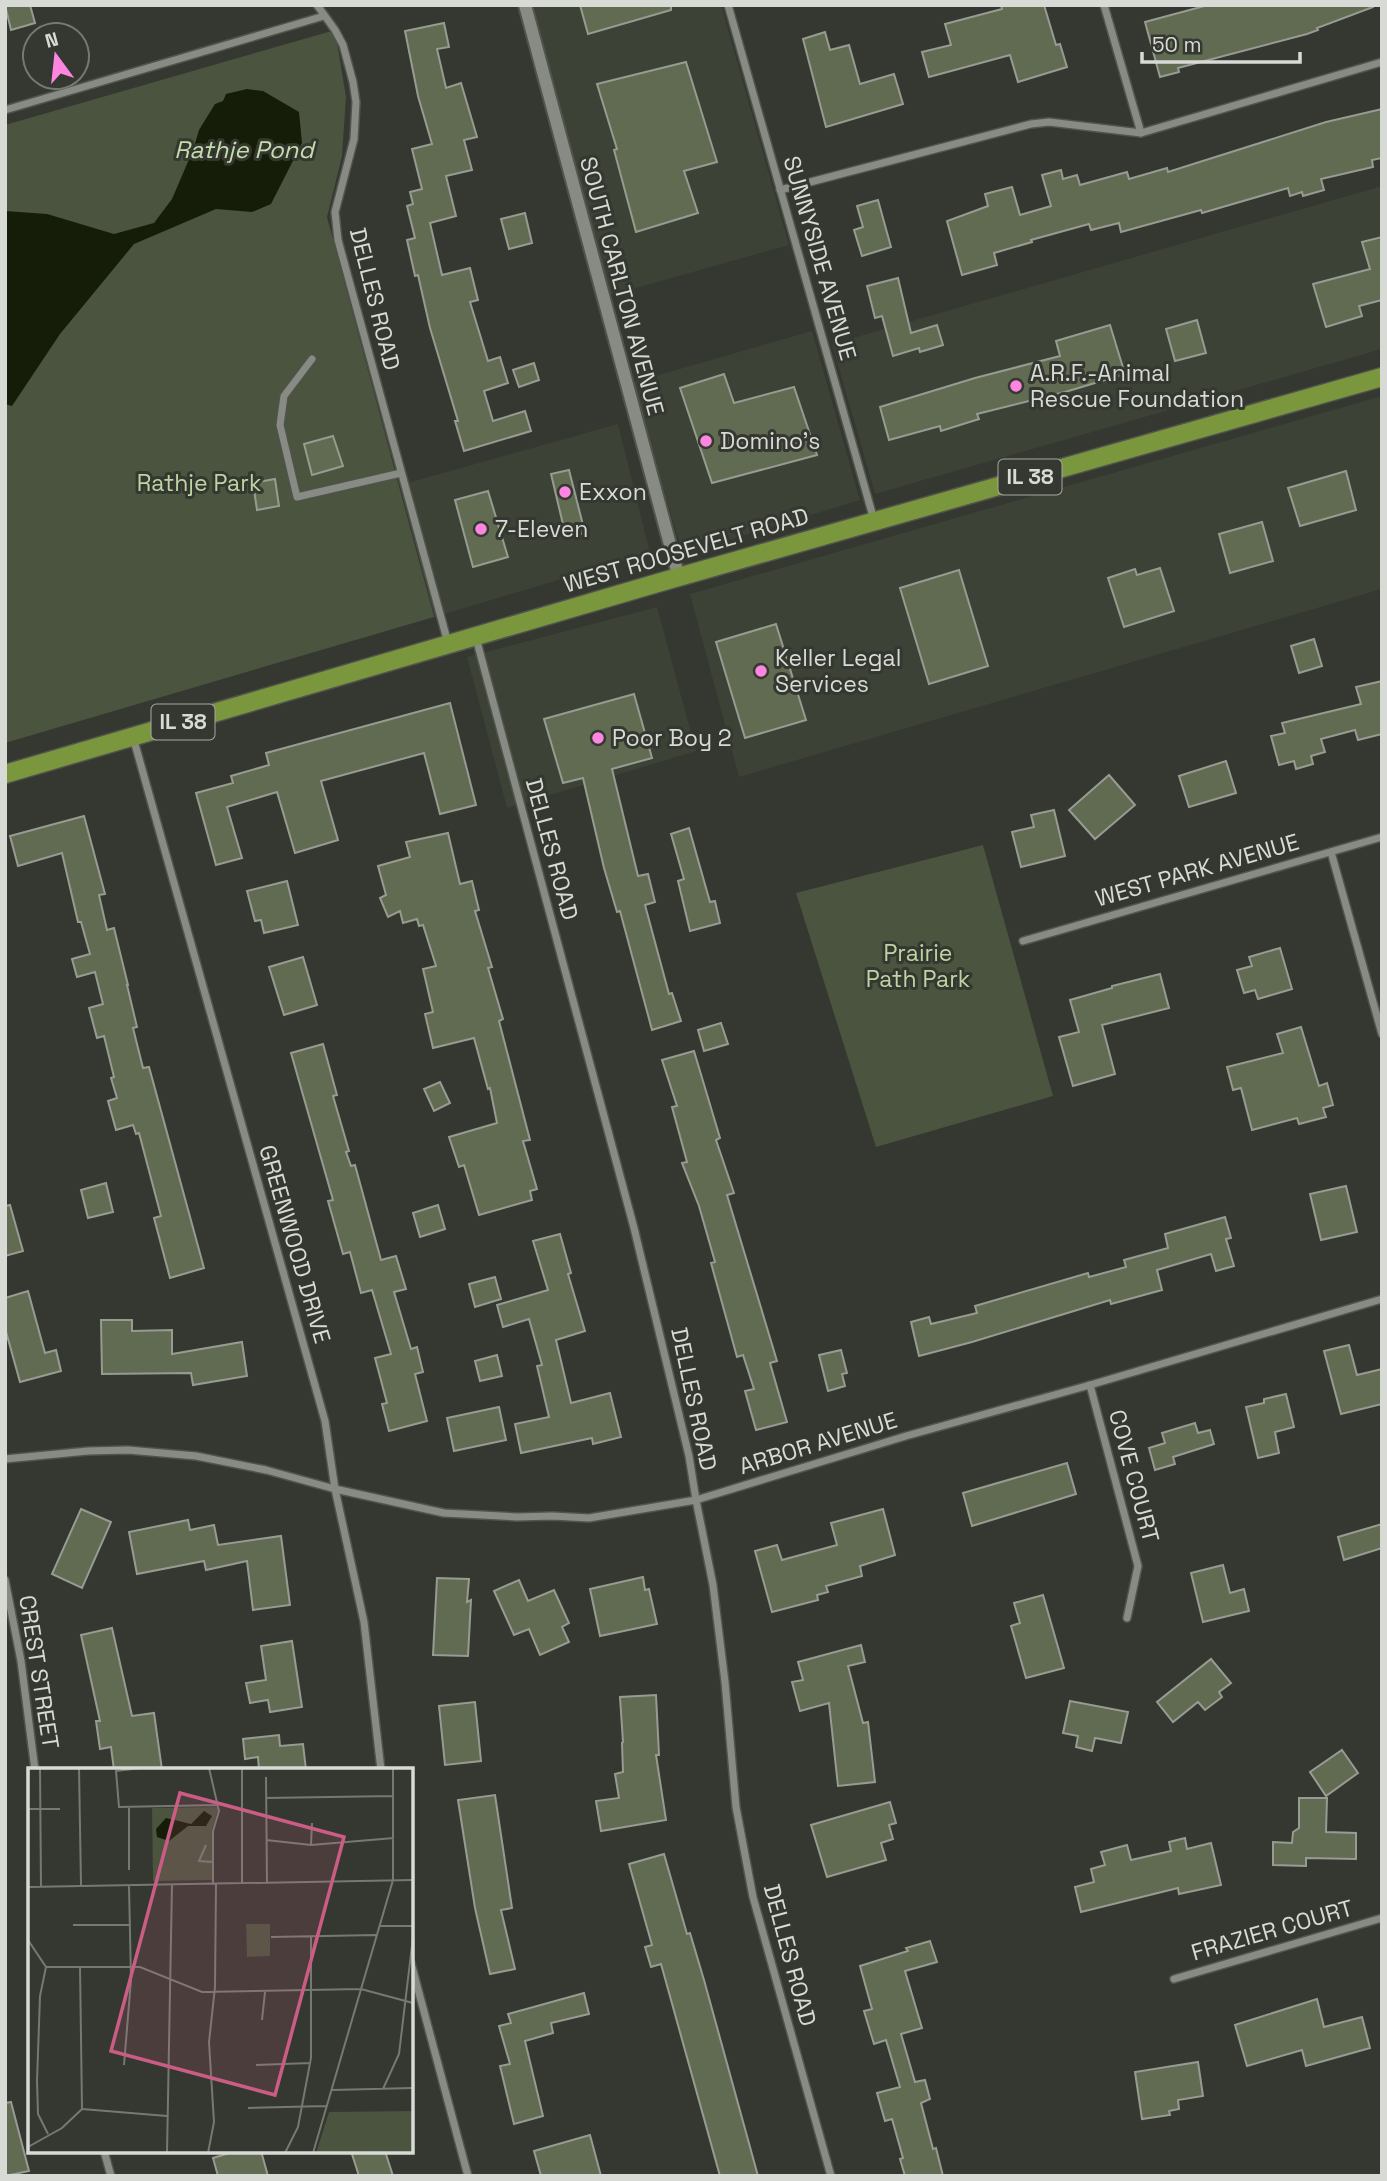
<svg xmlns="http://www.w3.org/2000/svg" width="1387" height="2181" font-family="'Space Grotesk',sans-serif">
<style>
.built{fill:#3c4235}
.green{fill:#4a543e}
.water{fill:#151d08}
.building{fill:#606b52;stroke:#979b92;stroke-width:2}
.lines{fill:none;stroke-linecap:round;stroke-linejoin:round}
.minor-casing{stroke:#51534d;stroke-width:10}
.tertiary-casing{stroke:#51534d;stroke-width:16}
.primary-casing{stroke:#51534d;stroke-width:21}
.minor{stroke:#878b83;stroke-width:7}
.tertiary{stroke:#878b83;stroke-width:12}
.primary{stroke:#7b973d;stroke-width:18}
.poi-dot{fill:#fe86e1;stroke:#343830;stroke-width:2.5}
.labels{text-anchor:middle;stroke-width:6;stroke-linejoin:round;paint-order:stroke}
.shield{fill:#343830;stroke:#a7a9a4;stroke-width:2}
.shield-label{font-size:21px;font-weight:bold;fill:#d8dad6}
.street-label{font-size:23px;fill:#d8dad6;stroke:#343830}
.poi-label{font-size:23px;fill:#d8dad6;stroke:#343830;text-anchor:start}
.park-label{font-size:23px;fill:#bfd4a3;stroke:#343830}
.water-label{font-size:24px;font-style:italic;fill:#c6dcaa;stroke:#343830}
.inset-road{fill:none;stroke:#767972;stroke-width:2}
.view{fill:#ca5c86;fill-opacity:0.15;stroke:#ca5c86;stroke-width:3.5}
.inset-edge{fill:none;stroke:#d8dad6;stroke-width:3.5}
</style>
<rect width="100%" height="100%" fill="#343830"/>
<g class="built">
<path d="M531 5H721L789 245 611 295Z"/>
<path d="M1382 186V349L875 494 832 344Z"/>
<path d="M812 331 860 500 683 554 631 383Z"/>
<path d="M1382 396V589L739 777 690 594Z"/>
<path d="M618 424 650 553 434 617 400 485Z"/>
<path d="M657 607 696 751 507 808 467 657Z"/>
</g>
<g class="green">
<path d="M335 30 346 97 342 156 327 217 434 617 5 743V125Z"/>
<path d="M983 845 1053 1096 876 1147 796 893Z"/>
</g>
<path class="water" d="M247 89 263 91 299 112 302 143 271 204 252 212 216 209 134 244 60 334 12 406 5 404V211L47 214 114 234 154 223 172 199 193 150 199 130 215 104 223 101 226 94Z"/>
<g class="building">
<path d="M5 5H30L35 23 11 30Z"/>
<path d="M580 5H671V10L588 34Z"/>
<path d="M1001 5H1044L1056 45 1060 44 1067 67 1018 82 1010 55 929 77 922 52 951 45 945 24 1002 9Z"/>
<path d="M1208 5H1373V7L1317 28 1318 30 1307 34 1178 68 1179 72 1160 77 1145 22Z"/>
<path d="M444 23 449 47 437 49 446 88 461 83 477 137 464 140 472 170 446 176 456 216 430 223 442 275 470 268 478 300 470 302 488 361 500 357 508 383 484 391 493 421 525 411 531 431 464 451 455 421H458L430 328 418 275 415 276 407 240 415 238 407 206 413 204 410 192 422 189 412 149 432 144 418 96 405 31Z"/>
<path d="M825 32 830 50 849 45 860 84 894 74 903 104 826 127 803 39Z"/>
<path d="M686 62 717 162 684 171 698 213 636 232 614 150 617 149 597 84Z"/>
<path d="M1382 109V158L1372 160 1373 167 1321 179 1324 190 1303 196 1302 192 1290 196 1288 188 1202 213 1201 210 1121 232 1119 223 1091 230 1089 224 1031 240 1032 242 994 253 997 265 962 275 947 221 988 206 985 194 1012 187 1020 215 1051 206 1042 175 1061 170 1063 179 1077 175 1080 185 1127 172 1129 179 1167 168 1168 172 1326 122Z"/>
<path d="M878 200 891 247 862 256 854 230 863 227 857 206Z"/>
<path d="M525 213 532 243 509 249 501 219Z"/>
<path d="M1382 237V300L1359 306 1362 316 1326 327 1313 284 1370 269 1362 242Z"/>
<path d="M898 278 911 333 937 325 943 345 920 352 919 348 893 356 882 316 875 318 867 286Z"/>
<path d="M1197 320 1206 353 1175 361 1166 329Z"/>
<path d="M1110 325 1125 374 1065 392 977 414 979 419 941 431 940 426 889 440 880 407 975 378 1060 356 1056 341Z"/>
<path d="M534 363 539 380 519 387 513 370Z"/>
<path d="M724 374 734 403 794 387 817 455 712 483 680 388Z"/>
<path d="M333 436 343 466 312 475 304 444Z"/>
<path d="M569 470 585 533 566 537 551 474Z"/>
<path d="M1346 471 1356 510 1300 526 1288 488Z"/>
<path d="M275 479 279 506 257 510 253 483Z"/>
<path d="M488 491 508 557 473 567 455 500Z"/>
<path d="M1262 522 1273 561 1230 573 1219 534Z"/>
<path d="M1160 568 1174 611 1124 627 1108 578 1135 569 1137 575Z"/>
<path d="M959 570 988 666 929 684 900 588Z"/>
<path d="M776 624 806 720 745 738 716 642Z"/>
<path d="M1314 639 1322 666 1299 673 1291 646Z"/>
<path d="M1382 681V734L1358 740 1355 730 1321 739 1325 752 1311 756 1313 764 1296 769 1294 761 1279 765 1271 736 1285 733 1282 723 1361 704 1356 687Z"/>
<path d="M634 694 652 758 612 769 638 876 648 874 655 902 645 905 669 994 672 993 681 1021 652 1030 620 911 617 912 604 868 583 778 563 783 544 719Z"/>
<path d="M450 703 476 805 440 814 424 753 321 781 338 840 295 853 277 792 227 807 242 858 216 865 196 793 233 783 231 776 269 765 266 753Z"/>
<path d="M1226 761 1236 793 1189 807 1179 776Z"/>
<path d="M1109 775 1135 805 1095 839 1069 810Z"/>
<path d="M1054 810 1065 856 1021 867 1012 832 1034 827 1031 815Z"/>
<path d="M84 816 105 894 99 895 107 930 114 928 128 985H127L137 1027 133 1028 143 1068 149 1067 204 1268 170 1278 154 1218 161 1216 139 1133 136 1134 133 1125 116 1130 108 1101 117 1098 111 1078 114 1077 104 1036 97 1038 89 1008 103 1004 95 972 77 977 72 959 90 954 81 922H78L62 853 18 866 10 836Z"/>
<path d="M689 828 710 902 715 901 720 923 690 931 678 881 684 879 671 834Z"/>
<path d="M448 833 460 884 472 881 479 910 475 911 492 967 488 968 503 1019 499 1021 530 1140 523 1141 537 1189 530 1191 532 1200 479 1215 464 1165 459 1167 449 1137 497 1123 490 1088 488 1089 474 1038 433 1048 425 1014 433 1012 423 969 436 966 423 925 419 926 417 919 403 923 400 911 388 917 380 898 386 895 378 866 410 857 406 842Z"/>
<path d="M287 881 298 925 264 933 261 920 255 921 247 891Z"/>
<path d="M1280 948 1292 989 1258 999 1255 990 1244 993 1237 970 1252 966 1249 957Z"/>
<path d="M303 957 317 1005 284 1015 269 967Z"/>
<path d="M1160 974 1169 1008 1102 1025 1115 1074 1073 1086 1059 1037 1079 1032 1070 1000 1112 988V986Z"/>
<path d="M721 1023 728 1044 704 1051 698 1030Z"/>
<path d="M1301 1027 1319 1086 1327 1083 1333 1105 1323 1108 1326 1117 1299 1124 1297 1118 1252 1130 1241 1088 1233 1090 1227 1067 1283 1053 1277 1034Z"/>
<path d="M323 1044 337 1095 333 1096 349 1151 346 1152 351 1166 355 1165 381 1260 396 1256 406 1289 394 1292 411 1349 417 1347 423 1372 415 1374 427 1421 389 1431 382 1404 387 1403 375 1358 391 1354 372 1290 361 1293 350 1252 343 1254 328 1201 333 1200 291 1053Z"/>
<path d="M694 1051 720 1138 716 1140 734 1193 727 1195 777 1361 770 1363 787 1422 756 1430 745 1391 754 1389 743 1355 737 1357 711 1263 715 1262 699 1206 682 1163 687 1162 672 1107 677 1106 662 1060Z"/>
<path d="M440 1082 450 1103 434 1111 424 1089Z"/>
<path d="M106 1183 113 1212 88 1218 81 1190Z"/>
<path d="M1346 1186 1357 1232 1321 1240 1310 1194Z"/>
<path d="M10 1205 23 1251 5 1256V1206Z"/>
<path d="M438 1205 445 1229 420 1237 413 1213Z"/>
<path d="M1225 1217 1231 1238 1226 1239 1234 1266 1216 1271 1211 1254 1157 1270 1162 1290 1111 1304 1110 1300 972 1342 919 1356 911 1322 929 1317 931 1324 977 1313 975 1306 1088 1273 1089 1277 1126 1267 1124 1260 1168 1248 1165 1234Z"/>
<path d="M560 1234 571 1273 568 1274 585 1331 556 1340 571 1403 610 1393 621 1437 593 1444 592 1438 521 1453 515 1424 549 1417 537 1366 542 1365 529 1319 503 1327 497 1305 548 1290 533 1241Z"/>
<path d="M495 1277 501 1299 475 1307 469 1284Z"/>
<path d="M28 1291 45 1353 56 1350 61 1371 20 1382 5 1328V1298Z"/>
<path d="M101 1320H132V1331L172 1330V1354L242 1342 247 1376 193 1385 191 1373 102 1374Z"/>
<path d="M1349 1345 1357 1375 1382 1369V1404L1341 1414 1324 1351Z"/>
<path d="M841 1350 847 1373 842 1374 845 1386 828 1391 819 1355Z"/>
<path d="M497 1355 502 1376 480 1381 475 1361Z"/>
<path d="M1286 1394 1294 1427 1275 1432 1279 1453 1258 1458 1246 1407 1264 1403V1399Z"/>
<path d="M499 1407 506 1440 454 1451 447 1418Z"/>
<path d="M1195 1423 1198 1433 1210 1430 1214 1444 1173 1457 1175 1464 1155 1470 1149 1448 1165 1443 1162 1433Z"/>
<path d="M1067 1463 1076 1494 972 1526 963 1493Z"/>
<path d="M81 1509 111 1522 82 1588 52 1574Z"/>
<path d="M883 1509 895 1555 860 1566 862 1576 826 1586 828 1592 817 1595 818 1600 772 1612 755 1551 777 1545 782 1560 837 1545 831 1523Z"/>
<path d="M188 1520 190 1530 214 1525 218 1545 281 1536 290 1605 253 1610 247 1561 206 1570 204 1561 137 1574 129 1532Z"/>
<path d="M1382 1524V1548L1344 1560 1338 1537Z"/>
<path d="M1223 1565 1230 1593 1244 1589 1249 1611 1203 1622 1191 1573Z"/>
<path d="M643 1577 645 1590 649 1589 657 1624 600 1636 590 1589Z"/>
<path d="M437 1578 469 1579 467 1602 471 1600 468 1656 433 1655Z"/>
<path d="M519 1580 528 1601 554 1590 569 1623 562 1627 569 1642 540 1655 529 1629 514 1635 494 1591Z"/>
<path d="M1043 1595 1064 1668 1026 1678 1011 1626 1020 1623 1014 1603Z"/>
<path d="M112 1628 132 1716 154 1713 162 1770H114L111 1747 100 1749 96 1721H100L81 1635Z"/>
<path d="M292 1641 302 1707 270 1712 268 1700 250 1703 246 1683 266 1680 261 1646Z"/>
<path d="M861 1645 865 1662 848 1666 863 1723 868 1722 875 1782 838 1786 829 1703 800 1711 792 1682 803 1680 798 1662Z"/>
<path d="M1211 1659 1231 1683 1219 1692 1222 1697 1205 1710 1198 1702 1173 1722 1157 1702Z"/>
<path d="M656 1695 659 1755H656L666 1820 601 1831 596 1801 619 1798 615 1774 623 1772 622 1743 623 1742 620 1697Z"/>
<path d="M1070 1701 1128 1712 1121 1743 1095 1738 1092 1751 1076 1747 1078 1736 1063 1733Z"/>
<path d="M475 1702 481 1761 445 1765 439 1706Z"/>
<path d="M279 1735 280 1746 303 1744 306 1770H259L258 1757 245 1759 243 1739Z"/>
<path d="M1342 1750 1358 1773 1326 1796 1310 1772Z"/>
<path d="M495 1795 512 1908 501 1910 515 1969 490 1974 475 1908 458 1800Z"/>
<path d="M1299 1798H1327L1326 1832 1356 1833V1859L1306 1858V1866L1273 1865V1842L1292 1843 1293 1832 1299 1828Z"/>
<path d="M890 1802 896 1823 889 1825 893 1839 881 1843 886 1860 827 1877 811 1825Z"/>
<path d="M1185 1838 1187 1849 1211 1843 1221 1885 1179 1894 1178 1888 1081 1912 1075 1887 1094 1882 1091 1869 1105 1865 1101 1852 1127 1845 1131 1860 1171 1851 1169 1842Z"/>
<path d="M664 1854 687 1934 690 1933 704 1980 758 2176H720L661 1964 651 1967 645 1947 652 1945 629 1864Z"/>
<path d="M930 1941 937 1962 905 1971 922 2028 901 2034 915 2082 925 2080 930 2099 921 2103 933 2149 936 2148 943 2176H905L900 2159 903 2158 892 2119 885 2121 877 2093 900 2087 886 2040 874 2044 864 2011 872 2009 860 1966 908 1951 906 1948Z"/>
<path d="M584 1993 589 2014 551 2023 553 2033 525 2041 543 2116 514 2124 500 2066 510 2064 499 2026 511 2023 508 2014Z"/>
<path d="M1317 1999 1324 2027 1362 2017 1370 2048 1306 2066 1302 2050 1247 2066 1235 2025Z"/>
<path d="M1198 2062 1203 2096 1178 2100 1179 2109 1169 2111 1170 2115 1142 2119 1135 2072Z"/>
<path d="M11 2102 29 2171 5 2176V2103Z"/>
<path d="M590 2135 601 2176H541L534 2151Z"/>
<path d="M236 2151H261L268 2176H218L213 2158Z"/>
<path d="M351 2151H385L393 2176H359Z"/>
</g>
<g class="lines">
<g class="minor-casing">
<g id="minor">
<path d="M317 5 335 30 343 45 353 82 356 102 354 139 335 212 338 240 448 643"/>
<path d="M728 5 874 520"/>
<path d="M1104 5 1141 133"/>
<path d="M5 110 324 16"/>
<path d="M780 190 1031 124 1049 122 1141 133 1382 62"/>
<path d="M312 359 284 396 280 425 297 497 401 473"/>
<path d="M476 638 634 1228 689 1456 696 1500 713 1585 725 1682 736 1807 753 1897 831 2176"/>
<path d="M133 737 325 1421 335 1489 364 1622 381 1770"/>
<path d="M1331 852 1382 1034"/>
<path d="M1023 941 1382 837"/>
<path d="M1090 1385 1138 1566 1127 1618"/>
<path d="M5 1459 88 1451 128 1450 196 1456 266 1470 335 1489 444 1513 517 1517 552 1516 589 1518 696 1500 906 1436 1090 1385 1382 1299"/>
<path d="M5 1580 21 1661 35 1770"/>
<path d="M411 1963 468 2176"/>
<path d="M1174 1979 1382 1918"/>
<path d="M104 2151 111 2176"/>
</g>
</g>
<g class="tertiary-casing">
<path id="tertiary" d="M525 5 679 578"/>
</g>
<g class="primary-casing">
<path id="primary" d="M5 774 661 582 1382 377"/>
</g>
<use href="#minor" class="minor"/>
<use href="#tertiary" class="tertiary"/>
<use href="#primary" class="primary"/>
</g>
<g class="poi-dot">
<circle cx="1016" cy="386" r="7"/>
<circle cx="706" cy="441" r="7"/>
<circle cx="565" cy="492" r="7"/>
<circle cx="481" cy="529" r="7"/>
<circle cx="761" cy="671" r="7"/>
<circle cx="598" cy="738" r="7"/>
</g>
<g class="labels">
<g class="shield">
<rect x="998.5" y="459.5" width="63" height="35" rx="5"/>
<rect x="151.5" y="704.5" width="63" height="35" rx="5"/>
</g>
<g class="shield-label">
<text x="1030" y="484">IL 38</text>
<text x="183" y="729">IL 38</text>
</g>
<g class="street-label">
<text transform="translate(820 258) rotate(74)" y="8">SUNNYSIDE AVENUE</text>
<text transform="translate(622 286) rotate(75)" y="8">SOUTH CARLTON AVENUE</text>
<text transform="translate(375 299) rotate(76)" y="8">DELLES ROAD</text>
<text transform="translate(686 550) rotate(-16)" y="8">WEST ROOSEVELT ROAD</text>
<text transform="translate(552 849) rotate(75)" y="8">DELLES ROAD</text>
<text transform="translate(1197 870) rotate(-16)" y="8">WEST PARK AVENUE</text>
<text transform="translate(295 1244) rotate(74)" y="8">GREENWOOD DRIVE</text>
<text transform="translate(694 1399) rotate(78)" y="8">DELLES ROAD</text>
<text transform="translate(818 1443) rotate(-17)" y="8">ARBOR AVENUE</text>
<text transform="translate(1134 1476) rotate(75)" y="8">COVE COURT</text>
<text transform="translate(39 1672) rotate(81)" y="8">CREST STREET</text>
<text transform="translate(1272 1930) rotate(-16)" y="8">FRAZIER COURT</text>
<text transform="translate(790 1955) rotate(75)" y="8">DELLES ROAD</text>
</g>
<g class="poi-label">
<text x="1030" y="381">A.R.F.-Animal<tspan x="1030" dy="26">Rescue Foundation</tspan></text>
<text x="720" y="449">Domino's</text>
<text x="579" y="500">Exxon</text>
<text x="495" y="537">7-Eleven</text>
<text x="775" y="666">Keller Legal<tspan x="775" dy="26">Services</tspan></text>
<text x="612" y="746">Poor Boy 2</text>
</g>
<g class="park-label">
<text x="199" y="491">Rathje Park</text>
<text x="918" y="961">Prairie<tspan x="918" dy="26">Path Park</tspan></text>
</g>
<g class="water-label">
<text x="244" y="158">Rathje Pond</text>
</g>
</g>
<g transform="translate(28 1768)">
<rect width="385" height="385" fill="#343830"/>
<path d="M191 39 184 61V112L125 113 124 40ZM218 156H242V188L219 189ZM385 343V385H288L301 344Z" fill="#4a543e"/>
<path d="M176 43 184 48 178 58H160L141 73 129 69 128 61 138 50 163 56Z" fill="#151d08"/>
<path class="inset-road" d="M12 0 13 119M51 0 53 117M113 0 88 3 91 39 190 37M181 0 191 43 185 63V116M214 0V115M238 9 239 115M238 30 365 28M101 39V102M0 41H32M238 72 283 77 366 70M178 77 171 93 185 94M283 77 284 55M0 119 385 112M45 157H102M352 158H385M243 169 348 167M0 172 18 199 12 228 9 313 10 346 20 366M18 199H112L174 224 333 221 385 235M234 252 237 224M96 297 103 212 101 118M228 297 282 295M355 321 371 286 385 169M304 322 385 320M220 340 299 338M54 341 139 348M0 379 34 360 54 341 52 198M139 385 144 116M180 385 186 354 181 274 187 219 188 116M257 385 270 359 283 290V168M285 385 365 112V0"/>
<path class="view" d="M152 25 316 69 247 327 83 283Z"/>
<rect width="385" height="385" class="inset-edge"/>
</g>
<rect width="1387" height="2181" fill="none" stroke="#d8dad6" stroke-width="14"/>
<g transform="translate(56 56) rotate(345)"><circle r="33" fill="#343830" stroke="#767972" stroke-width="2"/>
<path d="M0-5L12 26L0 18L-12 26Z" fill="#fe86e1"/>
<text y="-10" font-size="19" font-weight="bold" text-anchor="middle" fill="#d8dad6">N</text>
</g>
<path d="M1142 52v10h158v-10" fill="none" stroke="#d8dad6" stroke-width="3.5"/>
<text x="1152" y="52" font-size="21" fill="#d8dad6" stroke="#343830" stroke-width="5" paint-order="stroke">50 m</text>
</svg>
